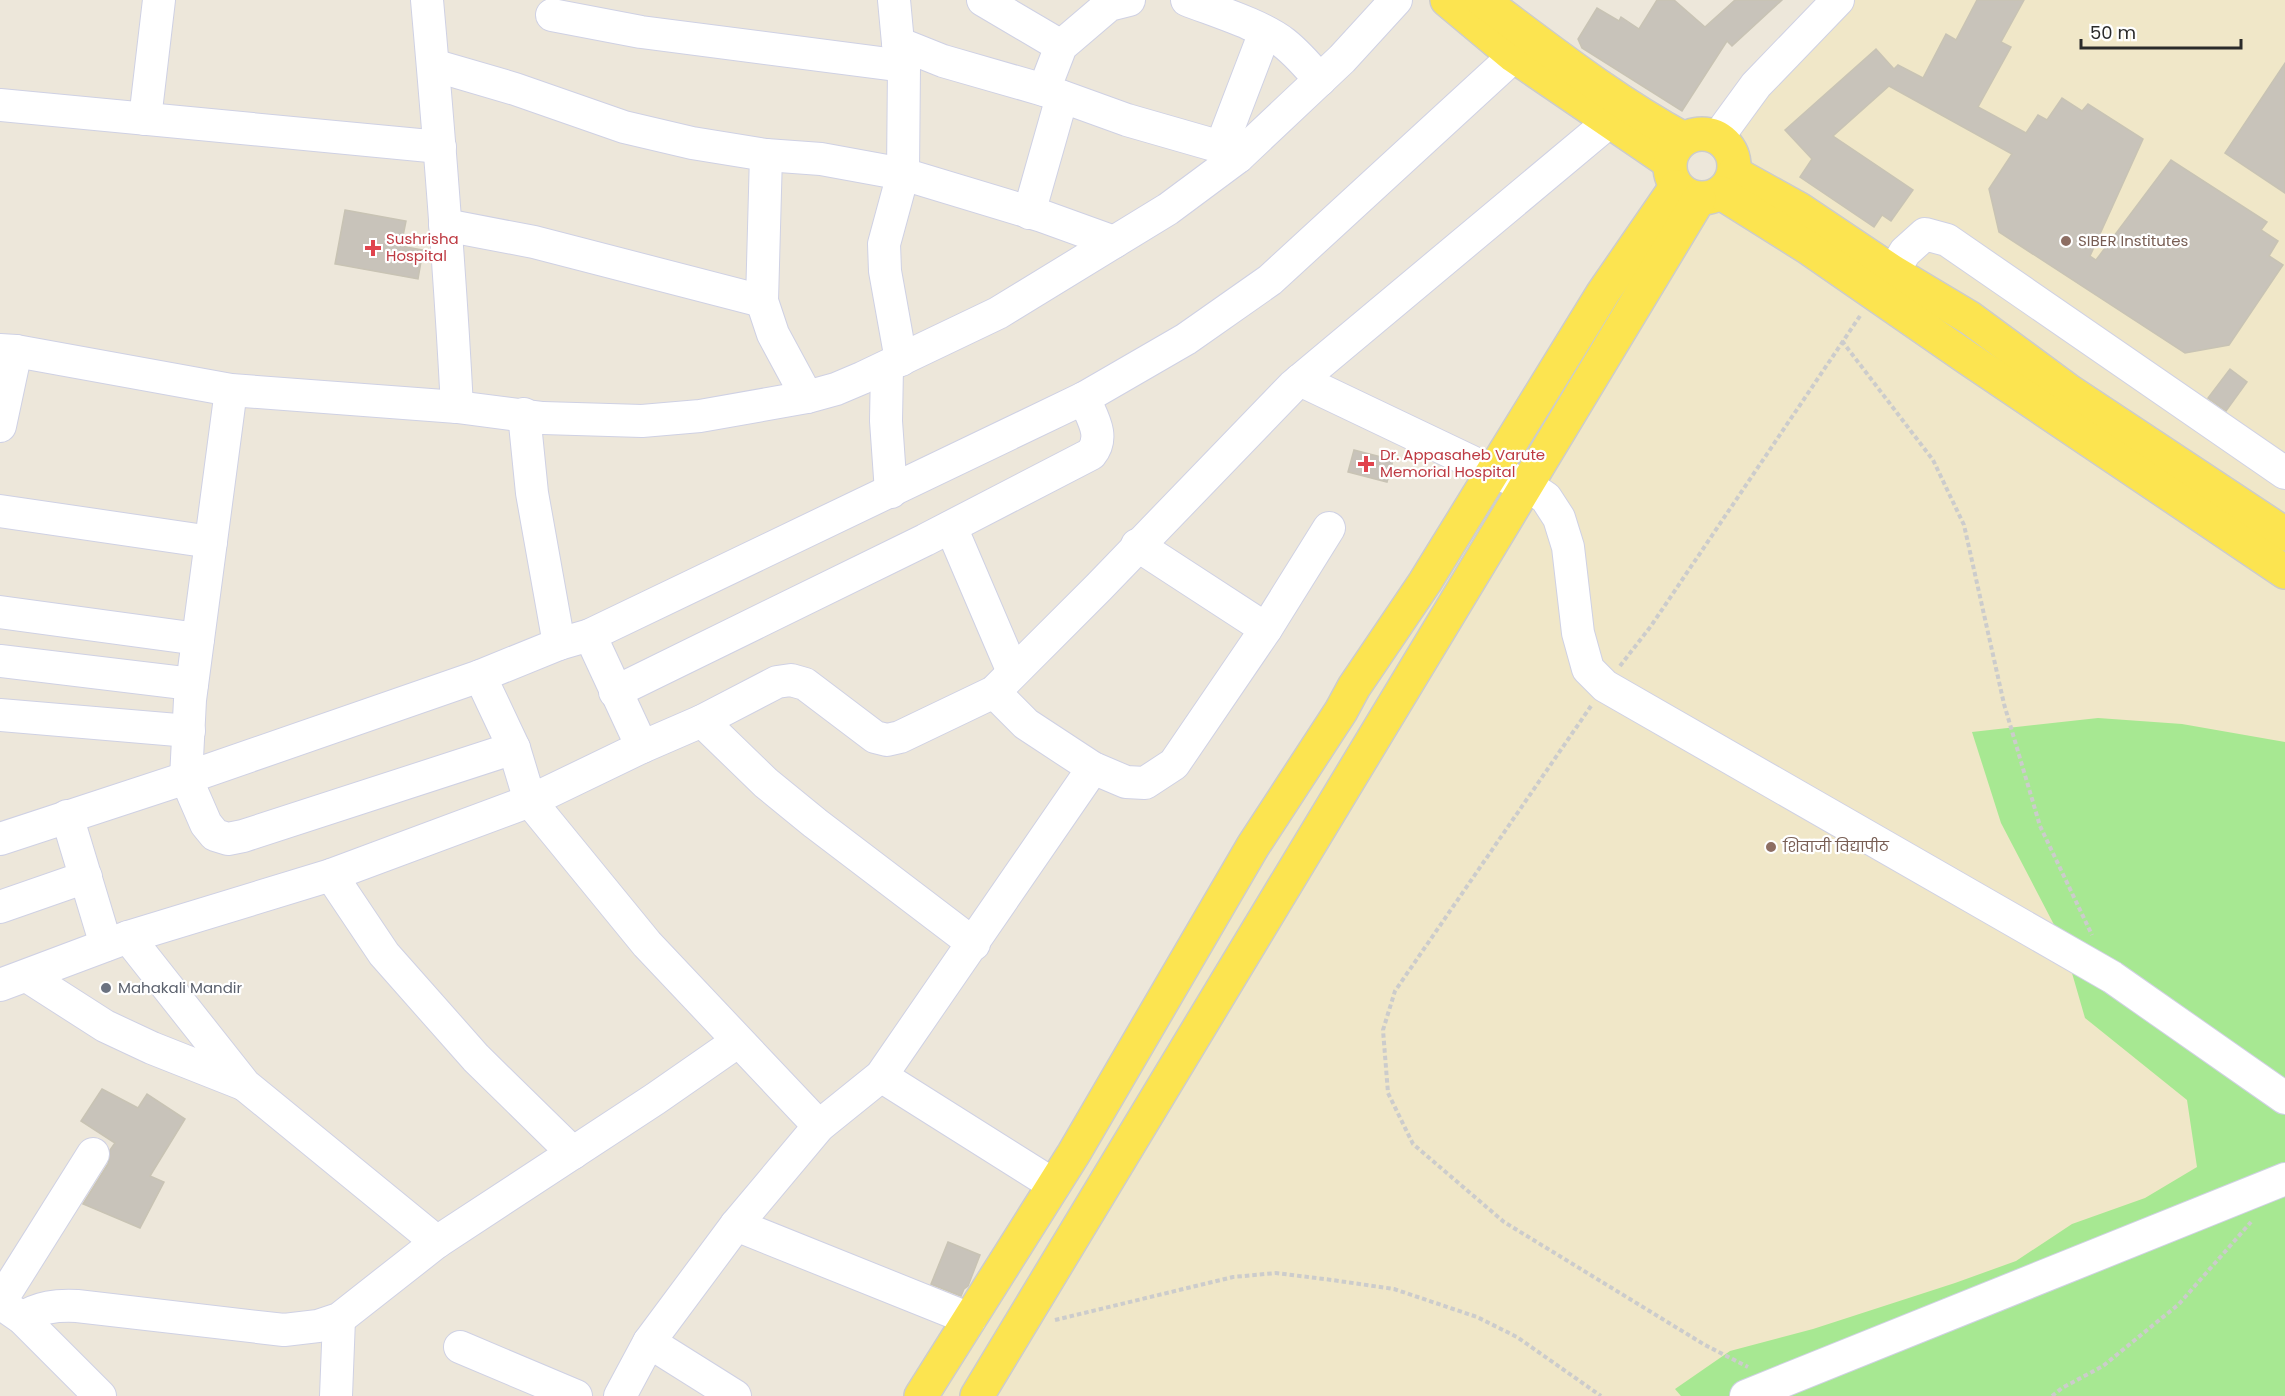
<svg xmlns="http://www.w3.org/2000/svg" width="2285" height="1396" font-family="Poppins,'Noto Sans Devanagari',sans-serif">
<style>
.education{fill:#f0e7c8}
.green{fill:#a7e892}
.building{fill:#c8c3ba;stroke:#c8c3b4;stroke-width:1.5}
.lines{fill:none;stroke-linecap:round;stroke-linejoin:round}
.minor-casing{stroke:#cfd1e4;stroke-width:34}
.major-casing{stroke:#ccc;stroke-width:36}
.path{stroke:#ccc;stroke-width:4;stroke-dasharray:4.5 3;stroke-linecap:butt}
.minor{stroke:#fff;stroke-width:32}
.major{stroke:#fce450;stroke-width:33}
.education-dot{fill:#8d6e63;stroke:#fff;stroke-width:2}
.health-dot{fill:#e0444e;stroke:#fff;stroke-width:2}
.worship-dot{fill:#6b7280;stroke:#fff;stroke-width:2}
.labels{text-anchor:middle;stroke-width:4.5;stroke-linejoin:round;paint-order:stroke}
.health-label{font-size:15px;fill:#be3a42;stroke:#fff;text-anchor:start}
.education-label{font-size:15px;fill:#785e54;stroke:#fff;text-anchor:start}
.worship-label{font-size:15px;fill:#5b616d;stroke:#fff;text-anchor:start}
</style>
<rect width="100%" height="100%" fill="#ede7da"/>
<g class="education">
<path d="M1838 0H2285V537L1743 167 1735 156 1731 144Z"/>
<path d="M1682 192 1719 208 2285 572V1396H920Z"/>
</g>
<path class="green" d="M2098 718 2182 724 2285 742V1396H1681L1675 1389 1730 1351 1813 1329 1955 1283 2016 1261 2072 1224 2145 1198 2197 1167 2187 1100 2085 1018 2063 942 2001 823 1972 732Z"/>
<g class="building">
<path d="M1657 0H1674L1705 27 1735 0H1782L1732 46 1727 41 1682 111 1582 48 1578 39 1597 8 1619 21 1621 17 1639 29Z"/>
<path d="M1977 0H2024L2001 42 2011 47 1978 107 2026 133 2038 115 2047 120 2062 98 2082 111 2088 104 2143 139 2090 256 2096 260 2171 160 2267 222 2261 230 2278 241 2269 256 2283 265 2229 345 2185 353 1999 232 1989 189 2012 154 1889 86 1833 136 1913 190 1891 221 1882 215 1874 227 1800 177 1812 159 1785 130 1876 49 1894 69 1898 65 1923 78 1946 34 1956 40Z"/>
<path d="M2285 63V193L2225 153Z"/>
<path d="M345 210 406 221 401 246 423 250 418 279 335 264Z"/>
<path d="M2230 369 2247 382 2226 411 2208 398Z"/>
<path d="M1354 450 1393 460 1387 482 1348 472Z"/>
<path d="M102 1089 138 1108 147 1094 185 1119 150 1176 164 1182 140 1228 83 1204 108 1164 110 1150 115 1143 81 1121Z"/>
<path d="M948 1242 980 1255 968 1286 964 1289 961 1296 931 1284Z"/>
</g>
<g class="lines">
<g class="minor-casing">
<g id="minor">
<path d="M427 0C439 135 450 271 457 407"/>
<path d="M894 0 898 43 904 66 903 174 884 244 885 271 901 360"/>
<path d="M983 0 1061 46"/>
<path d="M1187 0C1215 11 1261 25 1284 43 1298 54 1309 67 1320 80"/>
<path d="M552 15 641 32 904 66"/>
<path d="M898 43 943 61 1044 90 1127 120 1221 147 1238 157"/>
<path d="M433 65 515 89 624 127 692 143 766 155 821 159 903 174 1042 216 1114 242"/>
<path d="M1044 90 1061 46 1109 5 1129 0"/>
<path d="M0 105 440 147"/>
<path d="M145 119 159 0"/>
<path d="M1718 137 1756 85 1838 0"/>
<path d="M1221 147 1265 32"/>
<path d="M766 155 762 301 773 334 807 397"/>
<path d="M1029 213 1062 97"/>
<path d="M445 225 534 242 762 301"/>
<path d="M1893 272 1905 252 1925 234 1947 240 2285 473"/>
<path d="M0 350 16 351 231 390 457 407 543 418 642 421 700 416 807 397 836 389 862 378 998 313 1168 209 1238 157 1342 59 1396 0"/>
<path d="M887 367 886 421 891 492"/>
<path d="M1300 380 1493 472 1527 485 1546 498 1559 518 1568 547 1578 633 1588 669 1605 686 2112 977 2285 1098"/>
<path d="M231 390 190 700 186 778 206 824 215 835 228 839 243 836 514 748"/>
<path d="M524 414 532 493 559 644"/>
<path d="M0 426 16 351"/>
<path d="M0 511 211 542"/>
<path d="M951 527 1013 672"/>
<path d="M1137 545 1266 629"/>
<path d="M0 612 198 639"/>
<path d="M590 635 642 747"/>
<path d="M0 661 192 684"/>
<path d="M480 676 514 748 530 801 647 944 819 1126"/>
<path d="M615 692 925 540 1091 454C1106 436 1091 416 1084 398"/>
<path d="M994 692 1026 724 1093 768 1126 782 1145 783 1174 764 1266 629 1329 528"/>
<path d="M0 715 189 731"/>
<path d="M702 721 766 783 815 823 974 944"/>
<path d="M67 816 106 945"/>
<path d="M0 839 186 778 480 676 559 644 590 635 1084 398 1186 339 1270 280 1514 56"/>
<path d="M331 875 384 954 476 1058 573 1153"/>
<path d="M0 907 86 877"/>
<path d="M128 937 245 1085 437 1242"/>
<path d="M27 976 105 1026 152 1048 243 1084"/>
<path d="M0 985 128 937 331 875 530 801 642 747 702 721 777 682 791 680 805 684 875 737 887 740 900 737 994 692 1099 587 1293 386 1609 122"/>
<path d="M881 1076 1054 1185"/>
<path d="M736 1225 970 1319"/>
<path d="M0 1302 93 1154"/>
<path d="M6 1307 22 1318 100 1396"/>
<path d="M22 1318C40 1307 56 1305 77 1306L284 1330 318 1326 339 1319 437 1242 655 1099 737 1042"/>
<path d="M649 1342 735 1396"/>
<path d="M460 1347 576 1396"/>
<path d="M336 1396 339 1319"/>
<path d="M620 1396 649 1342 736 1225 819 1126 881 1076 1093 768"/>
<path d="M1746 1396 2285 1179"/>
</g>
</g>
<g class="major-casing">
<g id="major">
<path d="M1447 0 1514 56 1669 162"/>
<path d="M1482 0C1548 49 1612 100 1684 139"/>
<circle cx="1702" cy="166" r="32"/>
<path d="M1734 173 1799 209 1893 272 1970 318 2069 391 2285 534"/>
<path d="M1721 193 1807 247 1966 357 2285 572"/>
<path d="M921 1396 1074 1153 1253 846 1341 711 1354 687 1425 582 1603 293 1676 187"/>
<path d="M977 1396 1699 199"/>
</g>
</g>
<g class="path">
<path d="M1842 341 1933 460 1964 525 2004 704 2040 826 2092 935"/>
<path d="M1620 666 1651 626 1860 316"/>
<path d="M1591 706 1395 991 1383 1030 1388 1093 1413 1144 1504 1222 1705 1345 1748 1367"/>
<path d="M1055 1320 1233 1277 1276 1273 1332 1280 1394 1289 1477 1317 1517 1337 1601 1396"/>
<path d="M2052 1396 2062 1388 2103 1366 2179 1304 2251 1222"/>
</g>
<use href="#minor" class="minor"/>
<use href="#major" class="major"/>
</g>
<g class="education-dot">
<circle cx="2066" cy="241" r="6"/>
<circle cx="1771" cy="847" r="6"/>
</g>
<g class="health-dot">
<path d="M370 239h6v6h6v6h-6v6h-6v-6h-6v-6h6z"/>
<path d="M1363 455h6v6h6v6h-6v6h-6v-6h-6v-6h6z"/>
</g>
<circle class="worship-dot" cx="106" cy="988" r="6"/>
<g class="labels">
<g class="health-label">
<text x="386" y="244">Sushrisha<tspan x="386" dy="17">Hospital</tspan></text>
<text x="1380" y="460">Dr. Appasaheb Varute<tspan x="1380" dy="17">Memorial Hospital</tspan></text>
</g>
<g class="education-label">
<text x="2078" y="246">SIBER Institutes</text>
<text x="1783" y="852">शिवाजी विद्यापीठ</text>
</g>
<g class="worship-label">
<text x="118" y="993">Mahakali Mandir</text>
</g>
</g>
<path d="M2081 39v9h160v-9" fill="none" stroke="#2a2a2a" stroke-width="3"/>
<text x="2090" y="39" font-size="18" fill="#2a2a2a" stroke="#ffffff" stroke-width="4.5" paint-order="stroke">50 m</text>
</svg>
